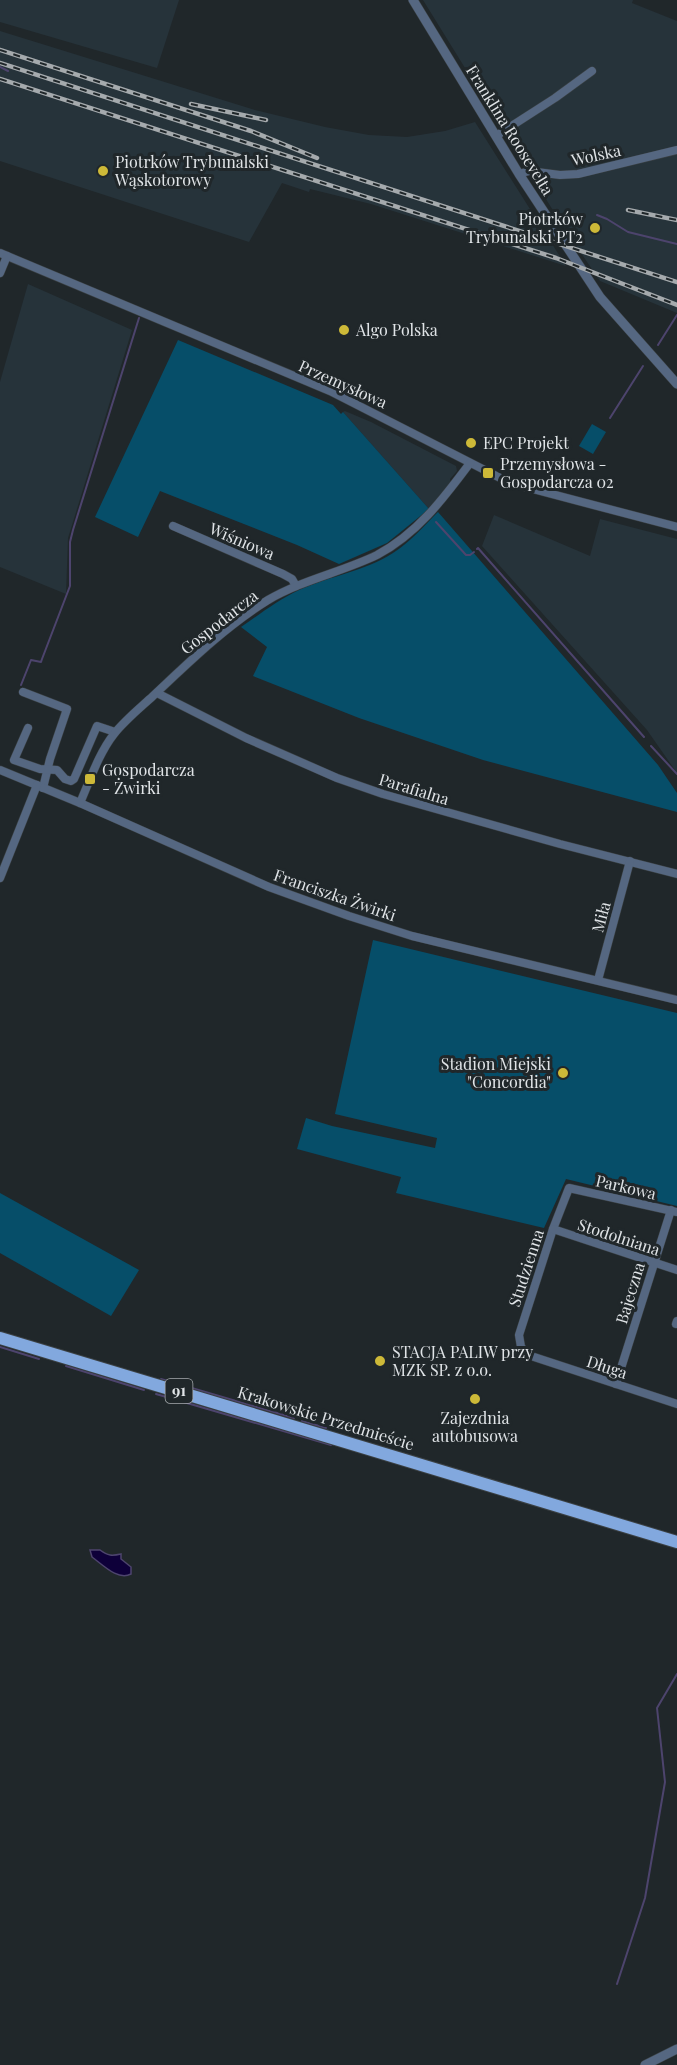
<svg xmlns="http://www.w3.org/2000/svg" width="677" height="2065" font-family="'Playfair Display',serif">
<style>
.built{fill:#26333a}
.green{fill:#064e69}
.water{fill:#0e0039;stroke:#4d446d;stroke-width:1.5}
.lines{fill:none;stroke-linecap:round;stroke-linejoin:round}
.stream{stroke:#4d446d;stroke-width:2}
.minor-casing{stroke:#3b4144;stroke-width:9}
.tertiary-casing{stroke:#3b4144;stroke-width:10}
.primary-casing{stroke:#3b4144;stroke-width:14}
.minor{stroke:#556781;stroke-width:8}
.tertiary{stroke:#556781;stroke-width:9}
.primary{stroke:#82a8de;stroke-width:12}
.rail-casing{stroke:#a5aaad;stroke-width:4.5}
.rail{stroke:#20272a;stroke-width:2;stroke-dasharray:7;stroke-linecap:butt}
.poi-dot{fill:#cdb938;stroke:#20272a;stroke-width:2}
.labels{text-anchor:middle;stroke-width:6;stroke-linejoin:round;paint-order:stroke}
.shield{fill:#20272a;stroke:#a6abae;stroke-width:1.5}
.shield-label{font-size:15px;font-weight:bold;fill:#e0e4e7}
.street-label{font-size:16px;fill:#e0e4e7;stroke:#20272a}
.poi-label{font-size:16px;fill:#e0e4e7;stroke:#20272a;text-anchor:start}
</style>
<rect width="100%" height="100%" fill="#20272a"/>
<g class="built">
<path d="M0 0H179L157 68 0 22Z"/>
<path d="M423 0H633L632 3 677 21V313L600 281 562 225Z"/>
<path d="M0 31 255 110 325 127 369 135 407 137 445 131 475 122 566 266 371 204 310 189 309 192 282 183 249 242 0 161Z"/>
<path d="M28 284 132 330 68 538 66 594 0 567V382Z"/>
<path d="M345 411 371 422 456 466 457 471 450 479 451 483 429 509 343 412Z"/>
<path d="M494 515 590 556 600 519 677 539V773L647 730 482 546Z"/>
</g>
<g class="green">
<path d="M178 340 333 405 341 414 343 412 429 509 387 543 339 564 297 545 160 491 138 537 95 517Z"/>
<path d="M592 424 606 432 593 454 579 446Z"/>
<path d="M438 512 658 765 677 793V812L483 760 359 718 253 676 267 647 241 627C260 614 278 600 299 590 330 576 365 571 393 553 410 542 424 526 438 512Z"/>
<path d="M373 940 677 1013V1206L566 1179 544 1228 396 1193 401 1177 297 1149 306 1118 332 1126 435 1148 437 1138 335 1114Z"/>
<path d="M0 1193 139 1270 111 1316 0 1253Z"/>
</g>
<path class="water" d="M90 1550H100C108 1556 112 1556 121 1554V1559L131 1567V1574C118 1581 103 1565 92 1557Z"/>
<g class="lines">
<g class="stream">
<path d="M0 67 8 71"/>
<path d="M597 215 607 219 628 232 677 244"/>
<path d="M658 345 677 315"/>
<path d="M610 418 643 366"/>
<path d="M436 522 466 555H470L474 552"/>
<path d="M477 549 478 548 644 737"/>
<path d="M21 685 31 660 41 662 42 659 70 586V542L73 530 139 318"/>
<path d="M651 746 677 774"/>
<path d="M0 1347 39 1359"/>
<path d="M66 1366 144 1390"/>
<path d="M161 1379 294 1418"/>
<path d="M156 1394 331 1445"/>
<path d="M302 1421 326 1428"/>
<path d="M617 1984 645 1898 665 1782 657 1708 677 1674"/>
</g>
<g class="minor-casing">
<g id="minor">
<path d="M496 136 555 98 592 71"/>
<path d="M519 174 529 171 560 175 578 174 677 150"/>
<path d="M0 253 330 391 510 483 677 527"/>
<path d="M0 273 7 256"/>
<path d="M173 526 283 574 292 579 296 586"/>
<path d="M23 692 67 709 50 759 43 788"/>
<path d="M157 693 246 738 337 778 383 794 560 844 677 874"/>
<path d="M28 728 14 760 40 769 57 770 65 779 71 781 74 779 97 726 115 732"/>
<path d="M0 770 80 803 269 887 349 916 412 936 677 1000"/>
<path d="M80 803C90 780 99 753 114 734 125 720 140 708 153 696 189 662 226 626 268 600 302 580 342 572 377 555 417 534 443 499 470 463"/>
<path d="M0 878 37 785"/>
<path d="M598 980 630 861"/>
<path d="M677 1212 569 1188 553 1229 519 1335 521 1347 528 1355 677 1404"/>
<path d="M553 1229 677 1270"/>
<path d="M676 1324 677 1321"/>
<path d="M616 1384 671 1210"/>
</g>
</g>
<g class="tertiary-casing">
<g id="tertiary">
<path d="M413 0 519 174 600 297 677 384"/>
<path d="M645 2065 677 2049"/>
</g>
</g>
<g class="primary-casing">
<path id="primary" d="M0 1338 677 1542"/>
</g>
<use href="#minor" class="minor"/>
<use href="#tertiary" class="tertiary"/>
<use href="#primary" class="primary"/>
<g class="rail-casing">
<g id="rail">
<path d="M0 50 251 131 317 158"/>
<path d="M0 63 677 282"/>
<path d="M0 79 556 258 677 305"/>
<path d="M191 104 266 120"/>
<path d="M628 210 677 220"/>
</g>
</g>
<use href="#rail" class="rail"/>
</g>
<g class="poi-dot">
<circle cx="103" cy="171" r="6"/>
<circle cx="595" cy="228" r="6"/>
<circle cx="344" cy="330" r="6"/>
<circle cx="471" cy="443" r="6"/>
<rect x="482" y="467" width="12" height="12" rx="3"/>
<rect x="84" y="773" width="12" height="12" rx="3"/>
<circle cx="563" cy="1073" r="6"/>
<circle cx="380" cy="1361" r="6"/>
<circle cx="475" cy="1399" r="6"/>
</g>
<g class="labels">
<rect class="shield" x="165.5" y="1379" width="27" height="24" rx="4.5"/>
<g class="shield-label">
<text x="179" y="1396">91</text>
</g>
<g class="street-label">
<text transform="translate(510 130) rotate(58)" y="6">Franklina Roosevelta</text>
<text transform="translate(596 155) rotate(-12)" y="6">Wolska</text>
<text transform="translate(343 384) rotate(24)" y="6">Przemysłowa</text>
<text transform="translate(242 541) rotate(23)" y="6">Wiśniowa</text>
<text transform="translate(219 622) rotate(-38)" y="6">Gospodarcza</text>
<text transform="translate(414 789) rotate(17)" y="6">Parafialna</text>
<text transform="translate(335 895) rotate(19)" y="6">Franciszka Żwirki</text>
<text transform="translate(601 917) rotate(-75)" y="6">Miła</text>
<text transform="translate(626 1187) rotate(13)" y="6">Parkowa</text>
<text transform="translate(619 1237) rotate(18)" y="6">Stodolniana</text>
<text transform="translate(526 1268) rotate(-72)" y="6">Studzienna</text>
<text transform="translate(630 1293) rotate(-73)" y="6">Bajeczna</text>
<text transform="translate(607 1367) rotate(18)" y="6">Długa</text>
<text transform="translate(326 1418) rotate(17)" y="6">Krakowskie Przedmieście</text>
</g>
<g class="poi-label">
<text x="115" y="168">Piotrków Trybunalski<tspan x="115" dy="18">Wąskotorowy</tspan></text>
<text x="583" y="225" text-anchor="end">Piotrków<tspan x="583" dy="18">Trybunalski PT2</tspan></text>
<text x="356" y="336">Algo Polska</text>
<text x="483" y="449">EPC Projekt</text>
<text x="500" y="470">Przemysłowa -<tspan x="500" dy="18">Gospodarcza 02</tspan></text>
<text x="102" y="776">Gospodarcza<tspan x="102" dy="18">- Żwirki</tspan></text>
<text x="551" y="1070" text-anchor="end">Stadion Miejski<tspan x="551" dy="18">"Concordia"</tspan></text>
<text x="392" y="1358">STACJA PALIW przy<tspan x="392" dy="18">MZK SP. z o.o.</tspan></text>
<text x="475" y="1424" text-anchor="middle">Zajezdnia<tspan x="475" dy="18">autobusowa</tspan></text>
</g>
</g>
</svg>
